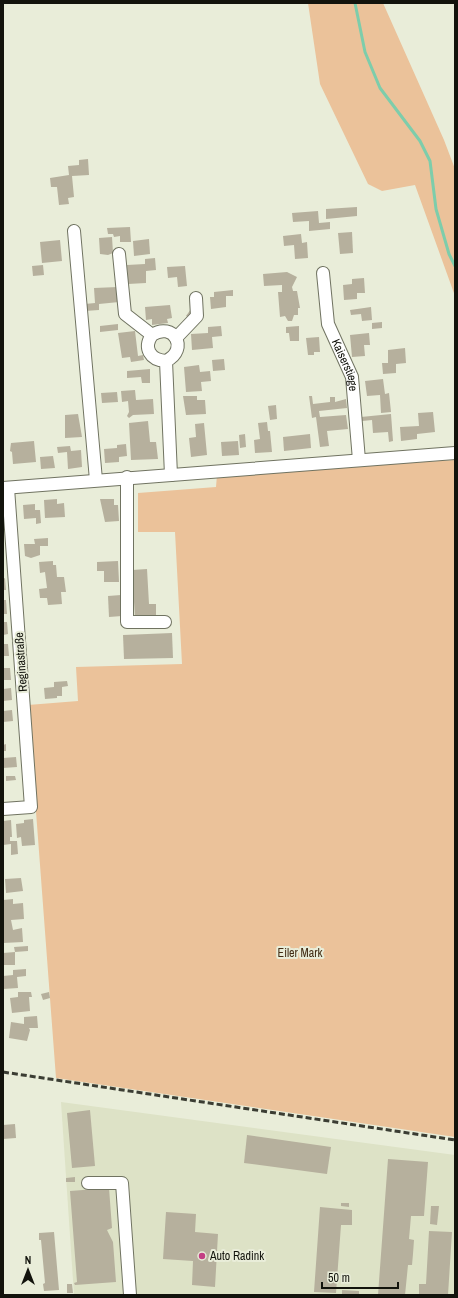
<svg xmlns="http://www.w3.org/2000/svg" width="458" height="1298" font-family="'Archivo Narrow',sans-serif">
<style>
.built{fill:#dde2c6}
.green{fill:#ebc29a}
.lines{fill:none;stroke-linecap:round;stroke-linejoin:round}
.stream{stroke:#7dcdab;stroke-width:3}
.building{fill:#b6b09d}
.minor-casing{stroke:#707361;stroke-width:14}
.minor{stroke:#fff;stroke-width:12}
.rail{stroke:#3b3d33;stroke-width:3;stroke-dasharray:6 3;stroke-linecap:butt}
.poi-dot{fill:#c33f84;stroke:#e9edd9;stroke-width:1.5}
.labels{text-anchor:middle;stroke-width:4;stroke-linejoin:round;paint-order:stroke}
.street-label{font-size:12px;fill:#12130c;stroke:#e9edd9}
.park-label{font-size:12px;fill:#422c14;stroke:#e9edd9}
.poi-label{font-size:12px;fill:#12130c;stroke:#e9edd9;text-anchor:start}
</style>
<rect width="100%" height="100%" fill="#e9edd9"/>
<path class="built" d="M61 1102 455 1155V1295H74Z"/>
<g class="green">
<path d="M308 3H383L444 140 455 169V296L415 185 382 191 368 184 320 84Z"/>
<path d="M455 460V1137L56 1078 28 705 78 701 76 667 182 664 175 532H138V493L216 487 217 475Z"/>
</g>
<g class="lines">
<path class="stream" d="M355 3 365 52 380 88 420 141 430 161 436 209 449 254 455 266"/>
</g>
<g class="building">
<path d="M88 159 89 175 72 176 74 197 68 198 69 204 59 205 57 187H51L50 178 69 175 68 166 79 165V160Z"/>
<path d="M357 207V216L326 219V209Z"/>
<path d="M318 211 319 223 330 222V229L309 231V221L293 222 292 213Z"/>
<path d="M130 227 131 242H120V236L114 237 113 234H108L107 228Z"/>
<path d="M352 232 353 253 340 254 338 233Z"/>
<path d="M301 234 302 243 307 242 308 258 295 259 294 245 284 246 283 236Z"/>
<path d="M112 237 113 253 108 255 100 254 99 238Z"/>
<path d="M149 239 150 254 134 256 133 241Z"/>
<path d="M60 240 62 261 42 263 40 242Z"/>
<path d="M155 258 156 270 146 271V283L128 284 127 265 145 264V259Z"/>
<path d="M43 265 44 275 33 276 32 266Z"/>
<path d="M185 266 187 286 178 287 177 277 168 278 167 267Z"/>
<path d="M287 272 297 277 292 287 293 291H297L300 308H298V315H294L292 321H288L285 316 280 317 278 292H282V285L264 286 263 274Z"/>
<path d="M364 278 365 293H357V299L344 300 343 285 352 284V279Z"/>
<path d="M118 287 119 302 99 304V310L85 311V304L95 303 94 288Z"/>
<path d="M233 290V296H226V307L211 309 210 297H214V292Z"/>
<path d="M170 305 172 318 167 319 168 323 152 325V319L146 320 145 307Z"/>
<path d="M371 307 372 320 362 321 361 314 351 315 350 310Z"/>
<path d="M191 309 194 311 190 318 186 316Z"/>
<path d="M382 322V328L372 329V323Z"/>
<path d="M118 324V330L100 332V326Z"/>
<path d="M221 326 222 336 212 337 213 348 192 350 191 334 208 333V327Z"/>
<path d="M299 326V341H290L289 333H286V327Z"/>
<path d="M135 331 138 356 143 355 144 360 131 362 130 357 122 358 118 333Z"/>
<path d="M369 333 370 345H364L365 356 352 357 350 335Z"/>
<path d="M319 337 320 352H314V355H308L306 338Z"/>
<path d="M405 348 406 363 396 364V373L383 374 382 363H388V350Z"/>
<path d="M224 359 225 370 213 371 212 360Z"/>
<path d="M199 365 200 372 210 371 211 381 201 382 202 391 186 392 184 367Z"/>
<path d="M150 369V383H142L141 377 127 378V371Z"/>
<path d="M383 379 385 394 389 393 391 412 381 413 380 395 367 396 365 381Z"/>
<path d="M135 390 136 400 153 399 154 414 133 415 129 418 127 416 129 412 128 401 122 402 121 391Z"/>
<path d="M117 392 118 402 102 403 101 393Z"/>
<path d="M183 396H197V400H205L206 414 186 415Z"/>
<path d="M309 396H312L313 404 330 402V397H335V402L346 399 347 408 319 411 320 417 346 415 348 429 327 431 329 446 320 447 316 417 312 418Z"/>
<path d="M276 405 277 419 270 420 268 406Z"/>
<path d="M433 412 435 432 417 434V439L401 441 400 427 419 426 418 413Z"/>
<path d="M78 414 82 437 65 438V415Z"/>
<path d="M391 414 393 441 389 442 388 432 373 433 372 420 362 421 361 417Z"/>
<path d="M148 421 150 442H156L158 459 131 460 129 423Z"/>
<path d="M267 422 268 431H270L272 452 255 453 254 440 260 439 258 423Z"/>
<path d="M204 423 207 455 191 457 189 438 196 437 195 424Z"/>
<path d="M245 434 246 447 240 448 239 435Z"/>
<path d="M310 434 311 448 284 451 283 437Z"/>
<path d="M34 441 36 462 13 464 12 452 10 451 11 443Z"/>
<path d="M238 441 239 455 222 456 221 442Z"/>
<path d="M126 444 127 456 119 457V462L105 463 104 449 117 448V445Z"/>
<path d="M70 446 71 451 81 450 82 467 68 469 67 452 58 453 57 447Z"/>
<path d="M53 456 55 468 41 469 40 457Z"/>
<path d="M57 499V504L64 503 65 517 45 518 44 500Z"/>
<path d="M100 499H114V505H118L119 521 105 522Z"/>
<path d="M35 504V510H40L41 523 36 524V518L24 519 23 505Z"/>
<path d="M48 538V546H40V555L31 558 25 556 24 544H35L34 539Z"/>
<path d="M53 561V565H56L57 577H64L66 592H61L62 604 48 605 47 598H40L39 589 47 588 45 572 40 573 39 562Z"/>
<path d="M118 561 119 582H104V571H97V562Z"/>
<path d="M147 569 149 604H156V617L135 618 132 570Z"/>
<path d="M5 578 6 590H3V579Z"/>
<path d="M121 595 122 616 109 617 108 596Z"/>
<path d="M3 600H6L7 614H3Z"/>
<path d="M3 622H7L8 634 3 635Z"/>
<path d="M172 633 173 658 124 659 123 635Z"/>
<path d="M3 644H8L9 656H3Z"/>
<path d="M3 668H10L11 680H3Z"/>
<path d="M67 681 68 686 62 687V696H57V698L45 699 44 688 54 687V682Z"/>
<path d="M11 688 12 700 3 701V689Z"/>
<path d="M12 710 13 721 3 722V711Z"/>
<path d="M6 744V751H3V745Z"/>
<path d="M16 757 17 767 3 768V758Z"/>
<path d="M6 776H15L16 780 6 781Z"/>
<path d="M33 819 35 845 22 846 21 837 17 838 16 824 24 823V820Z"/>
<path d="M11 820 12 837H10V841H17L18 854 11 855V844L3 845V821Z"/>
<path d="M21 878 23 891 6 893 5 879Z"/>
<path d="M13 899V904L23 903 24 919 11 920 13 930 22 928 23 942 3 943V900Z"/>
<path d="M28 946V951L15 952V965H3V953L15 952 14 947Z"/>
<path d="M26 969V976L17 977 18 988 3 989V976L13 975V970Z"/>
<path d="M18 992H31L32 997H29L30 1011 12 1013 10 998 18 997Z"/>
<path d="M49 992 50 998 43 1000 41 994Z"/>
<path d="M37 1016 38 1028H29L30 1030 27 1041 9 1038 11 1022 24 1024V1017Z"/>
<path d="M90 1110 95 1166 72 1168 67 1113Z"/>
<path d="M15 1124 16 1138 3 1139V1125Z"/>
<path d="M247 1135 331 1147 327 1174 244 1163Z"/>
<path d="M388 1159 428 1162 424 1216H411L409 1239 414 1240 413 1254 412 1265H408L405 1295H378Z"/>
<path d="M75 1177V1182H66V1178Z"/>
<path d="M109 1188 112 1228 107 1230 113 1242 116 1282 75 1285 74 1283 77 1282 70 1191Z"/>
<path d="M341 1203H349V1207L341 1206Z"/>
<path d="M431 1206H439L437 1225 430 1224Z"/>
<path d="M320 1207 352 1210V1225H341L336 1293 314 1292Z"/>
<path d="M166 1212 196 1214 195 1232 218 1234 215 1287 192 1285 193 1261 163 1259Z"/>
<path d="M429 1231 452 1232 448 1295H419V1284H426Z"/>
<path d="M54 1232 59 1290 44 1291 43 1284 45 1283 41 1240H39V1233Z"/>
<path d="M67 1284H72L73 1293H67Z"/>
<path d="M342 1290 359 1291V1295H342Z"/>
</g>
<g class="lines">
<g class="minor-casing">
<g id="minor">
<path d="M74 231 96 480"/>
<path d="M119 254 125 314 152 335"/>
<path id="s1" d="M323 273 328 324 352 377 359 460"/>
<path d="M176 338 197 316 196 298"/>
<path d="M166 361C150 360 143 348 152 335 173 321 190 349 166 361L171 475"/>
<path d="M127 477V622H165"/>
<path d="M3 488 455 453"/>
<path d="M3 809 31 807 8 488"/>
<path d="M88 1183H122L130 1295"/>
</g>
</g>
<use href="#minor" class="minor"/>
<path class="rail" d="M3 1072 455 1140"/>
</g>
<circle class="poi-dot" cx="202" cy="1256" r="4"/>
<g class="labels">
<g class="street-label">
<text dy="4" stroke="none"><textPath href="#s1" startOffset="96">Kaiserstiege</textPath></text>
<text transform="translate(21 662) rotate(-94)" y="4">Reginastraße</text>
</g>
<g class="park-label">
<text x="300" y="957">Eiler Mark</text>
</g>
<g class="poi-label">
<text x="210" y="1260">Auto Radink</text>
</g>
</g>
<rect width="458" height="1298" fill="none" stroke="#12130c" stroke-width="8"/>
<g transform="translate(28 1270)" stroke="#e9edd9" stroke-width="3" paint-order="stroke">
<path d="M0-3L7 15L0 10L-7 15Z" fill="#12130c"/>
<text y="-6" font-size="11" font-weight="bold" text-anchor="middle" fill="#12130c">N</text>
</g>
<path d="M322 1282v6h76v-6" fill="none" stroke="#12130c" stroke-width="2"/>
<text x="328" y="1282" font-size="12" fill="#12130c" stroke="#e9edd9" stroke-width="3" paint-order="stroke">50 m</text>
</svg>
